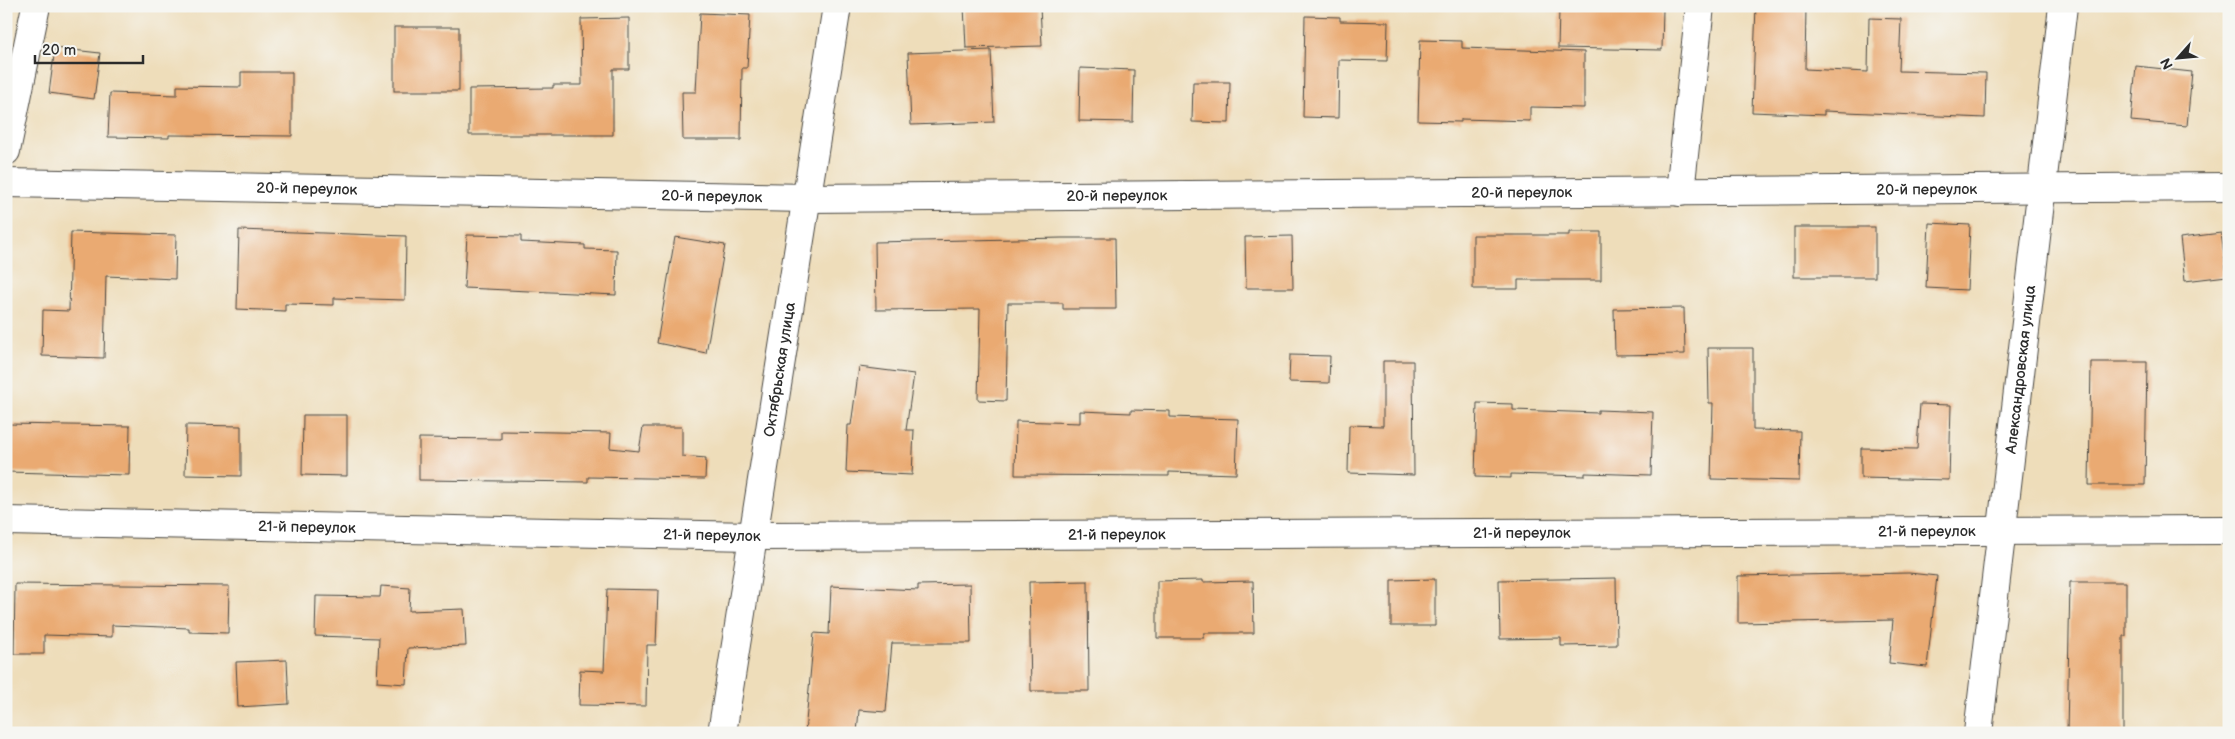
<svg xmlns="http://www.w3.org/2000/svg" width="2235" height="739" font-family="'Balsamiq Sans',sans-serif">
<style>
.building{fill:#eaaa72}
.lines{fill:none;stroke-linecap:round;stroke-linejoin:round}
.street-casing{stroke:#484640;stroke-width:30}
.secondary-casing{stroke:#484640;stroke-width:30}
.street{stroke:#fff;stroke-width:28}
.secondary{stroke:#fff;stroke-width:28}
.labels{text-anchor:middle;stroke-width:4;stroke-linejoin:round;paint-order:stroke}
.street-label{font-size:15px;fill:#2b2b2b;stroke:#f6f6f2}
</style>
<rect width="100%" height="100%" fill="#f6f6f2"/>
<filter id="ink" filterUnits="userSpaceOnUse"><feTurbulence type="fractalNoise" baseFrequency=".02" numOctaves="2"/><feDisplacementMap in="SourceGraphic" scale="10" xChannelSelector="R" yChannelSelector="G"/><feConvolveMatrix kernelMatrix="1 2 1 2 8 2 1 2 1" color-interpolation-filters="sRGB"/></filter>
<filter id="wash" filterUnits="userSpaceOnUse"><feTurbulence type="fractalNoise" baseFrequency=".0096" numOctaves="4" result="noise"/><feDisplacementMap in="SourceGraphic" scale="20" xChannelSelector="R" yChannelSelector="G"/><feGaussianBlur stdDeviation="1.12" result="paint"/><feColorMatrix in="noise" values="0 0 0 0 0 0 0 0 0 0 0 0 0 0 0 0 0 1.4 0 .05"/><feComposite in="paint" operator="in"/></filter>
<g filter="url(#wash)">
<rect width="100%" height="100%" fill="#eeddba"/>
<g id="blocks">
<g class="building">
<path d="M964 6H1040L1042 46 966 48Z"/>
<path d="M1756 6H1806L1805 69 1868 72 1869 18 1901 19 1899 71 1986 73 1985 118 1824 111V115L1752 112Z"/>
<path d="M1624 9H1663L1662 50 1558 48 1559 10H1624Z"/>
<path d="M700 13 750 15 747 68H742L741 140H683L682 92H696Z"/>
<path d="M1305 16 1340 17V21L1388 22 1387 61 1339 60 1338 118 1303 117Z"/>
<path d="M629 18V69H613V135H469V89L553 88V85H582L581 19Z"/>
<rect x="394" y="27" width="65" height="64"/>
<path d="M1420 40 1462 41V48L1584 52V108L1530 107V121L1461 119V122L1418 121Z"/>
<path d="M55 48 100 53 94 99 49 93Z"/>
<path d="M991 50 994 122 911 125 908 53Z"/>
<path d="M2136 66 2192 72 2187 126 2131 121Z"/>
<path d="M1080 68 1134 70 1133 122 1079 121Z"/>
<path d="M241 72H292V136L169 135V138L108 137 110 93 177 95V86L241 87Z"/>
<path d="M1193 82H1230L1229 123 1192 122Z"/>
<path d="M1929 223 1970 225 1967 290 1926 288Z"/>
<rect x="1794" y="227" width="81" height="50"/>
<path d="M239 230 406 236 405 300 334 298V305L285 304V311L237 309Z"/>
<path d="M71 232 176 235 175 279 106 276 104 358 42 356 43 310 69 311Z"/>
<path d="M1569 232H1601V280H1518V289H1473V235H1569Z"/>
<path d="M2221 233 2227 276 2185 281 2180 238Z"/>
<path d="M467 235 521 236V242L585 245V249L617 250 616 295 464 288Z"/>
<path d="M1292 236 1293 288H1246L1245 237Z"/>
<path d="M675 237 725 245 706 353 657 343Z"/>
<path d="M1062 238H1115L1116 309H1063V303H1008L1006 401 978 400 980 309 876 310 875 242Z"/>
<path d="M1684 308 1685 354 1615 355 1614 309Z"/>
<path d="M1708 348H1753V430L1800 431 1799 481 1711 479 1713 403H1709Z"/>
<path d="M1290 355 1330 356 1329 383 1289 382Z"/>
<path d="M1383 361H1413L1414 475 1348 473 1349 425 1383 426Z"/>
<path d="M2091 362H2147L2145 485H2089Z"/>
<path d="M859 367 914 374 906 430H914L912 475 846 472 848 425H851Z"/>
<path d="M1477 403 1513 404V410L1598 413V410L1653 412 1651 475 1585 473V476L1511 474V478L1475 477Z"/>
<path d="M1920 404 1951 405 1949 480 1861 478V448L1917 449Z"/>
<path d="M1131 410 1170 411V417L1238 419 1236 474 1169 472V476L1015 475 1016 421 1080 423V411L1131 413Z"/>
<path d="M303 415H347V476L302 475Z"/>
<path d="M6 424 130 426 129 475 6 472Z"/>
<path d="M186 425 241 426V476L185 475Z"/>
<path d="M643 427H682V456L706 458 705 479 588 477V482L419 480V438L501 439V431L611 433 610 448 639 451Z"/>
<path d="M1909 573 1937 576 1927 667 1889 663 1893 620 1738 623V576Z"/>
<path d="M1616 578 1617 645 1561 646V638L1500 639 1499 580Z"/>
<path d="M1435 579V626H1391V580Z"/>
<path d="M1203 580V582L1253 581 1254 633H1204V638H1157V581Z"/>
<path d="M1088 581 1089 691H1031L1029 582Z"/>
<path d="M2070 582H2126V636H2123V733H2067Z"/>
<path d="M15 584 229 586 228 633 189 632V628L112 625V637L44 635V654H14Z"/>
<path d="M970 584 971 643H892L886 712 859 710 857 733H805L814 633 829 634 831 586 918 590V585Z"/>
<path d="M381 586 410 588 409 611 464 609 466 646 408 648 406 684 377 682 379 638 315 636 316 596 380 597Z"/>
<path d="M607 589 658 590 656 645H647L646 706 579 705 580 670 604 671Z"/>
<path d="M287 660 289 704 238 707 236 662Z"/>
</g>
</g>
</g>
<g filter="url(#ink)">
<use href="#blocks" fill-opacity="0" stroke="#484640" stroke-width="1"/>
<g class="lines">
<g class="street-casing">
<g id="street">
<path d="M6 151 36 6"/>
<path id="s1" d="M6 183 806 198 2229 187"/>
<path d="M1680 192 1700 6"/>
<path id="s2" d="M6 521 752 536 2229 530"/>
</g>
</g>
<g class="secondary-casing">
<g id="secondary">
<path id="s3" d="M722 733 837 6"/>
<path id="s4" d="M1978 733 2063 6"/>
</g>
</g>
<use href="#street" class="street"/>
<use href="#secondary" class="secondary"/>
</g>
</g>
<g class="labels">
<g class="street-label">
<text dy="5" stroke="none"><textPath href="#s1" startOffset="301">20-й переулок</textPath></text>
<text dy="5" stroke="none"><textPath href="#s1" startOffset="1921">20-й переулок</textPath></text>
<text dy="5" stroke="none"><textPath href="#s1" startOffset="1516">20-й переулок</textPath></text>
<text dy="5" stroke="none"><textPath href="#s1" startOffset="1111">20-й переулок</textPath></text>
<text dy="5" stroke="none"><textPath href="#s1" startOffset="706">20-й переулок</textPath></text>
<text dy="5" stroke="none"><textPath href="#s3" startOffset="368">Октябрьская улица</textPath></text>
<text dy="5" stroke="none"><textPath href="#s4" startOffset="366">Александровская улица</textPath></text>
<text dy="5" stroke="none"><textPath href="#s2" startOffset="301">21-й переулок</textPath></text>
<text dy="5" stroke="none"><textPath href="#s2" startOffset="1921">21-й переулок</textPath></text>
<text dy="5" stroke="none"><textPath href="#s2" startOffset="1516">21-й переулок</textPath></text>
<text dy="5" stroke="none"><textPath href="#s2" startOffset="1111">21-й переулок</textPath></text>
<text dy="5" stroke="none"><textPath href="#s2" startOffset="706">21-й переулок</textPath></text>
</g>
</g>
<rect width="2235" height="739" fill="none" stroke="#f6f6f2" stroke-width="25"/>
<g transform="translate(2178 58) rotate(243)" stroke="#f6f6f2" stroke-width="4" paint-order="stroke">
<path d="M0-4L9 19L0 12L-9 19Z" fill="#2b2b2b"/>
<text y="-8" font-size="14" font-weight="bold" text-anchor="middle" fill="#2b2b2b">N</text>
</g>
<path d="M35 55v8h108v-8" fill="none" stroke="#2b2b2b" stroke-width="2.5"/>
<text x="42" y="55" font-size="15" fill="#2b2b2b" stroke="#f6f6f2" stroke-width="4" paint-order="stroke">20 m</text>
</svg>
